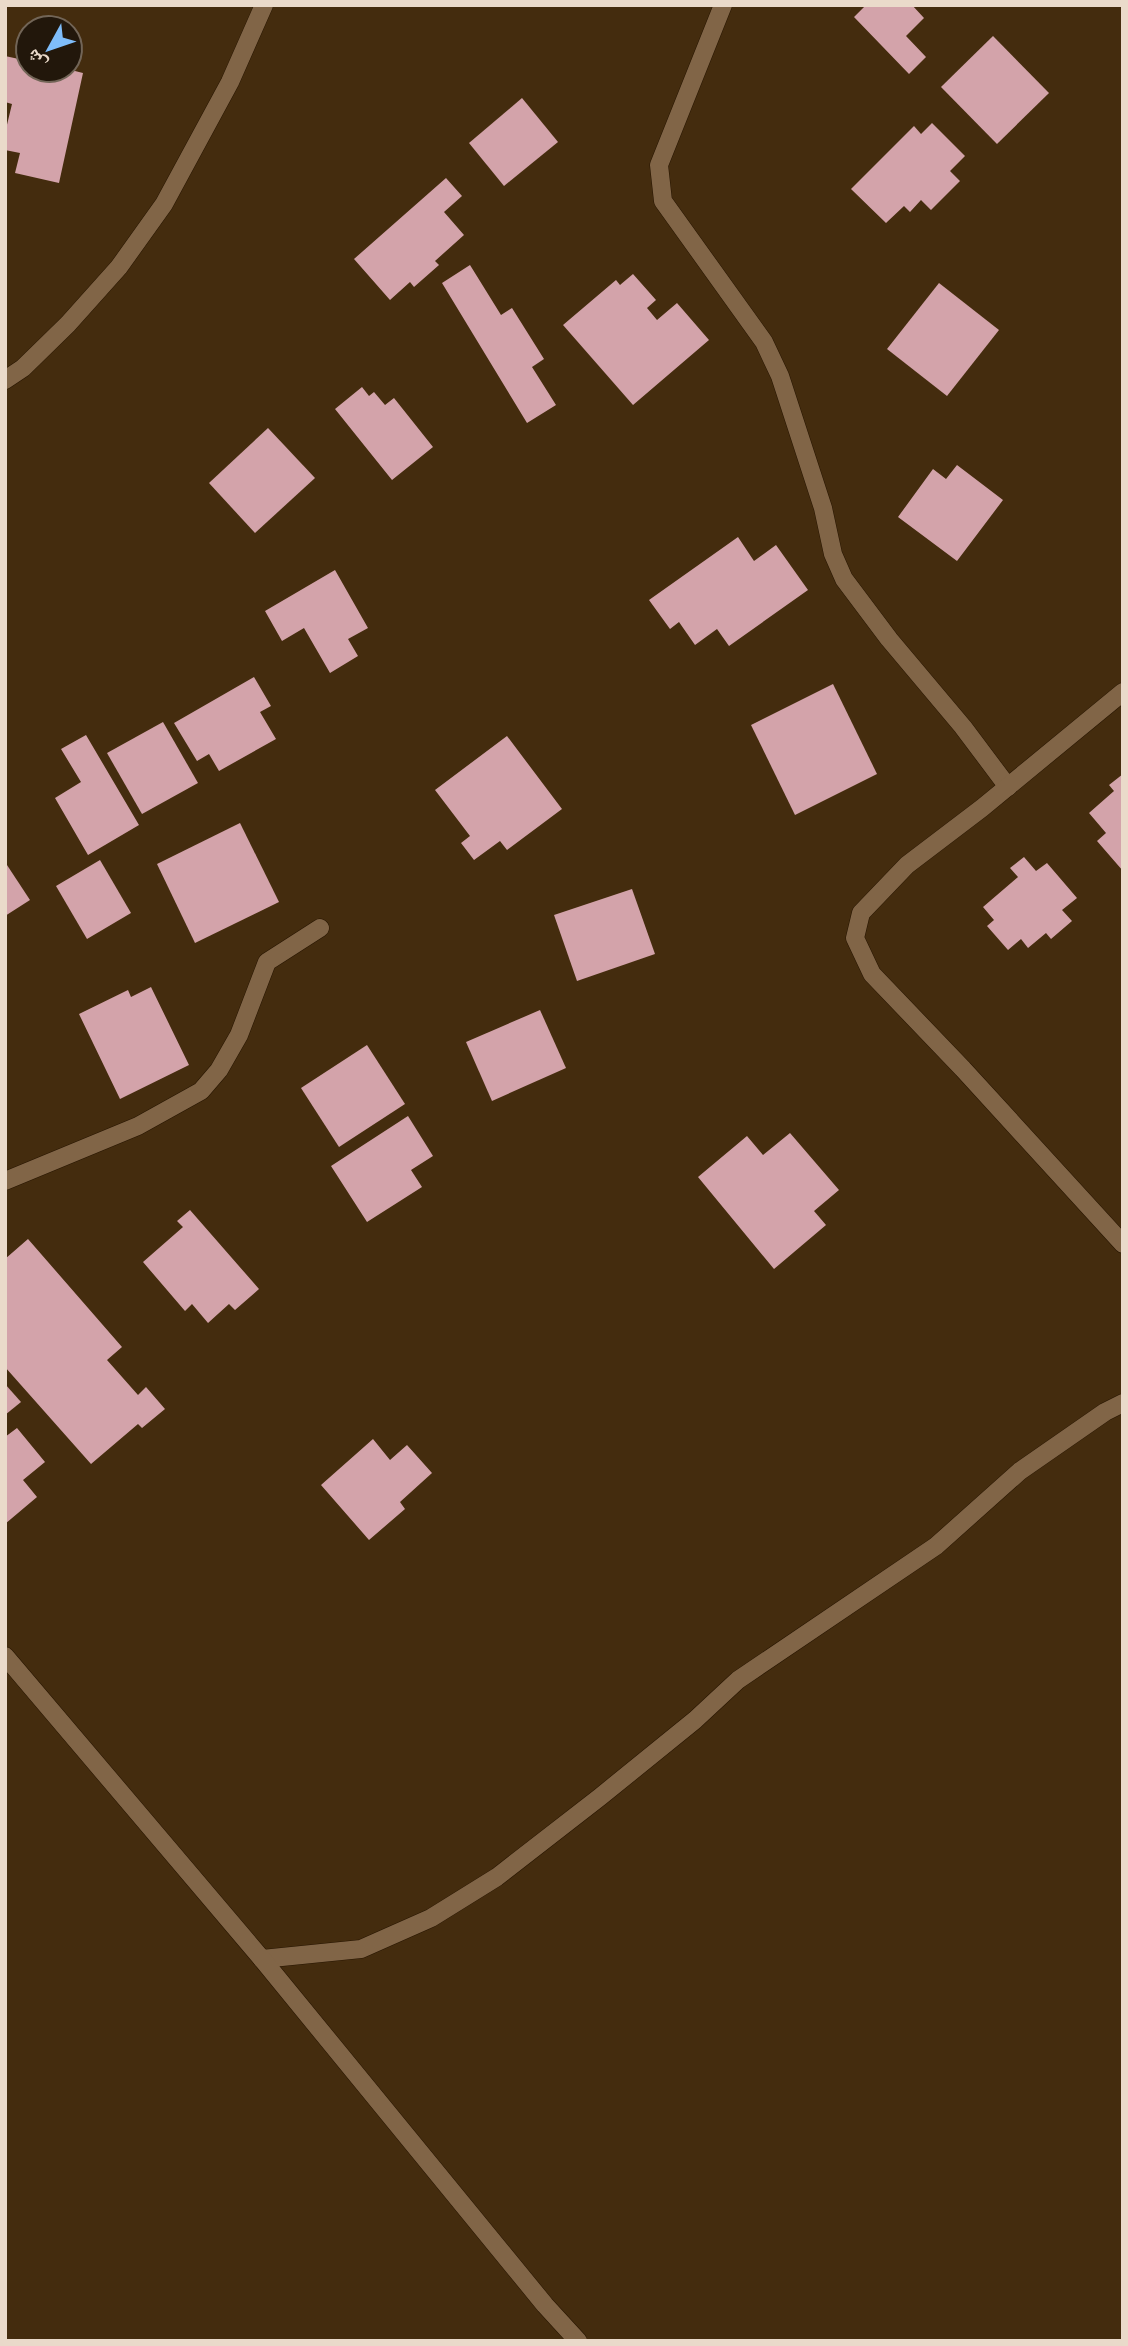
<svg xmlns="http://www.w3.org/2000/svg" width="1128" height="2346" font-family="Quicksand,'Noto Naskh Arabic',sans-serif">
<style>
.building{fill:#d3a3aa}
.lines{fill:none;stroke-linecap:round;stroke-linejoin:round}
.minor-casing{stroke:#271501;stroke-width:19}
.tertiary-casing{stroke:#271501;stroke-width:19}
.minor{stroke:#816547;stroke-width:18}
.tertiary{stroke:#816547;stroke-width:18}
</style>
<rect width="100%" height="100%" fill="#442c0e"/>
<g class="building">
<path d="M866 5H912L924 18 906 36 926 57 909 74 854 17Z"/>
<path d="M993 36 1049 93 997 144 941 87Z"/>
<path d="M5 56 28 61V70H71L83 73 59 183 15 173 20 153 5 150V133L12 104 5 102Z"/>
<path d="M522 98 558 142 504 186 469 143Z"/>
<path d="M932 123 965 156 950 171 960 181 931 210 921 200 910 212 904 206 886 223 851 189 914 126 921 134Z"/>
<path d="M446 178 462 196 444 212 464 235 435 261 439 265 414 287 410 282 390 300 354 259Z"/>
<path d="M470 265 501 315 512 308 544 359 532 367 556 405 527 423 442 283Z"/>
<path d="M633 274 656 300 647 308 657 320 677 303 709 340 633 405 563 325 616 280 620 285Z"/>
<path d="M939 283 999 330 947 396 887 349Z"/>
<path d="M362 387 369 396 374 392 385 405 394 398 433 447 392 480 335 409Z"/>
<path d="M268 428 315 478 255 533 209 483Z"/>
<path d="M957 465 1003 500 957 561 898 517 933 469 946 479Z"/>
<path d="M738 537 754 561 776 545 808 590 729 646 717 629 695 645 679 622 670 629 649 600Z"/>
<path d="M335 570 368 628 348 639 358 656 330 673 304 628 282 641 265 611Z"/>
<path d="M254 677 271 706 260 712 276 739 219 771 209 754 197 761 174 723Z"/>
<path d="M833 684 877 774 795 815 751 725Z"/>
<path d="M163 722 198 783 142 814 107 753Z"/>
<path d="M86 735 139 825 88 855 55 798 81 782 61 749Z"/>
<path d="M507 736 562 809 507 850 500 841 474 860 461 843 470 836 435 790Z"/>
<path d="M1123 774V871L1097 841 1106 833 1089 813 1114 791 1109 785Z"/>
<path d="M240 823 279 902 195 943 157 864Z"/>
<path d="M1024 857 1036 871 1047 863 1077 898 1062 910 1072 921 1051 939 1046 933 1028 948 1021 939 1008 950 987 926 994 920 983 907 1018 877 1010 868Z"/>
<path d="M100 860 131 913 87 939 56 886Z"/>
<path d="M5 862 30 900 5 916Z"/>
<path d="M632 889 655 954 577 981 554 915Z"/>
<path d="M151 987 189 1065 120 1099 79 1014 128 990 131 997Z"/>
<path d="M540 1010 566 1068 492 1101 466 1042Z"/>
<path d="M367 1045 405 1104 339 1147 301 1088Z"/>
<path d="M408 1116 433 1156 411 1170 422 1187 367 1222 331 1166Z"/>
<path d="M790 1133 839 1190 814 1211 826 1225 774 1269 698 1177 747 1136 763 1155Z"/>
<path d="M190 1210 259 1289 235 1310 229 1304 208 1323 192 1304 185 1311 143 1262 183 1227 177 1221Z"/>
<path d="M28 1239 122 1347 107 1360 138 1395 146 1387 165 1409 142 1428 138 1424 91 1464 5 1367V1259Z"/>
<path d="M5 1384 21 1402 5 1415Z"/>
<path d="M17 1428 45 1462 23 1480 37 1497 5 1524V1437Z"/>
<path d="M373 1439 390 1460 407 1445 432 1473 400 1502 405 1509 369 1540 321 1485Z"/>
</g>
<g class="lines">
<g class="minor-casing">
<g id="minor">
<path d="M723 5 659 165 663 201 764 342 780 376 823 508 833 554 844 579 889 639 963 727 1008 787"/>
<path d="M5 380 23 368 68 324 119 267 164 204 230 82 264 5"/>
<path d="M1123 692 982 808 907 865 861 913 855 938 872 974 963 1069 1123 1244"/>
<path d="M5 1181 138 1126 201 1091 219 1070 239 1035 267 962 320 928"/>
<path d="M262 1959 361 1949 431 1918 497 1877 600 1797 695 1720 738 1680 936 1546 1020 1471 1105 1412 1123 1403"/>
</g>
</g>
<g class="tertiary-casing">
<path id="tertiary" d="M5 1656 262 1959 545 2305 578 2341"/>
</g>
<use href="#minor" class="minor"/>
<use href="#tertiary" class="tertiary"/>
</g>
<rect width="1128" height="2346" fill="none" stroke="#eadaca" stroke-width="14"/>
<g transform="translate(49 49) rotate(230)"><circle r="33" fill="#22170b" stroke="#726557" stroke-width="2"/>
<path d="M0-5L12 26L0 18L-12 26Z" fill="#7fbdfa"/>
<text y="-10" font-size="19" font-weight="bold" text-anchor="middle" fill="#eadaca">ش</text>
</g>
</svg>
